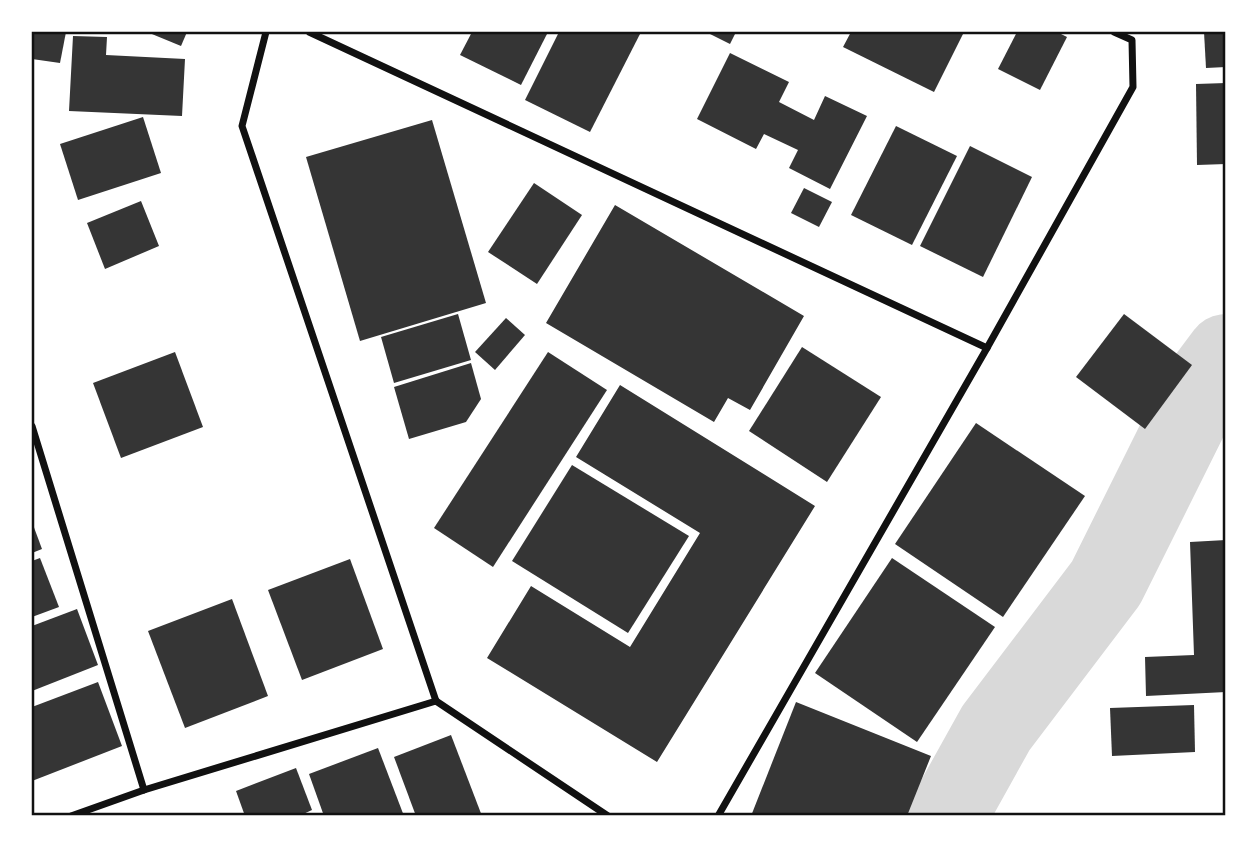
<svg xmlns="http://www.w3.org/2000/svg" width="1257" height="847" font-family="Overpass,sans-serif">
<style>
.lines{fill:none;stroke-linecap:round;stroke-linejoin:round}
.river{stroke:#d9d9d9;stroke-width:80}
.building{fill:#353535}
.minor{stroke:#111;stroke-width:7}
.neatline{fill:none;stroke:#111;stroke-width:2.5}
</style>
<rect width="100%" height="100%" fill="#fff"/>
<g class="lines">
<path class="river" d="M947 816 996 728 1106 583 1208 378 1226 354"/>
</g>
<g class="building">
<path d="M32 32H66L60 63 32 59Z"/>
<path d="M147 32H187L181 46Z"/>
<path d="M472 32H548L521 85 460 55Z"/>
<path d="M559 32H641L590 132 525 100Z"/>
<path d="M706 32H736L730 44Z"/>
<path d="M851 32H964L934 92 843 47Z"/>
<path d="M1017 32H1057L1067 37 1040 90 998 69Z"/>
<path d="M1204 32H1226V67L1206 68Z"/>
<path d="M73 36 107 37 106 55 185 59 182 116 69 111Z"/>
<path d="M730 53 789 82 779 102 814 120 825 96 867 116 830 189 789 168 798 150 764 134 756 149 697 119Z"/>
<path d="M1226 83V164L1197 165 1196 84Z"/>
<path d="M143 117 161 173 78 200 60 144Z"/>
<path d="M432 120 486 303 360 341 306 157Z"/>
<path d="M896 126 957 156 912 245 851 215Z"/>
<path d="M970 146 1032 177 983 277 920 246Z"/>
<path d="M534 183 582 215 537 284 488 252Z"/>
<path d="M804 188 832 202 819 227 791 213Z"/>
<path d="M141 201 159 246 105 269 87 223Z"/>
<path d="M615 205 804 316 750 410 728 398 714 422 546 323Z"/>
<path d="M458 314 471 360 394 383 381 337Z"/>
<path d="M1124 314 1192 365 1145 429 1076 377Z"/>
<path d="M506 318 525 335 495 370 475 352Z"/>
<path d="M802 347 881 397 827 482 749 431Z"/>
<path d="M175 352 203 427 121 458 93 383Z"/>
<path d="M548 352 607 390 493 567 434 528Z"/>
<path d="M471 363 481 399 466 422 409 439 394 387Z"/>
<path d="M620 385 815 506 657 762 487 658 531 586 630 647 700 533 576 457Z"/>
<path d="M976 423 1085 496 1003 617 895 544Z"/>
<path d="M572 465 689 536 628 633 512 561Z"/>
<path d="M32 522 42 549 32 553Z"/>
<path d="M1226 540V692L1146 696 1145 657 1194 655 1190 542Z"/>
<path d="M40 558 59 607 32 617V561Z"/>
<path d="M892 558 995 627 917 742 815 673Z"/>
<path d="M350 559 383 649 302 680 268 590Z"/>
<path d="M232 599 268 696 185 728 148 631Z"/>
<path d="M77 609 98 665 32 691V626Z"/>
<path d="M98 682 122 746 32 781V707Z"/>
<path d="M796 702 931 756 907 816H751Z"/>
<path d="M1194 705 1195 752 1112 756 1110 708Z"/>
<path d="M451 735 482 816H416L394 757Z"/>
<path d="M378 748 404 816H324L309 774Z"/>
<path d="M296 768 312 810 299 816H245L236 791Z"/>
</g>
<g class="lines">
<g class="minor">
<path d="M266 32 242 126 436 701"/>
<path d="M309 32 987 348"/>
<path d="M32 426 144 790"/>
<path d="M436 701 608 816"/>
<path d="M71 816 144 790 436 701"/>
<path d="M718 816 987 348 1133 87 1132 40 1114 32"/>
</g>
</g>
<rect width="1257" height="847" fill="none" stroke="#ffffff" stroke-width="66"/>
<rect x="33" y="33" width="1191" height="781" class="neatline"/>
</svg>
